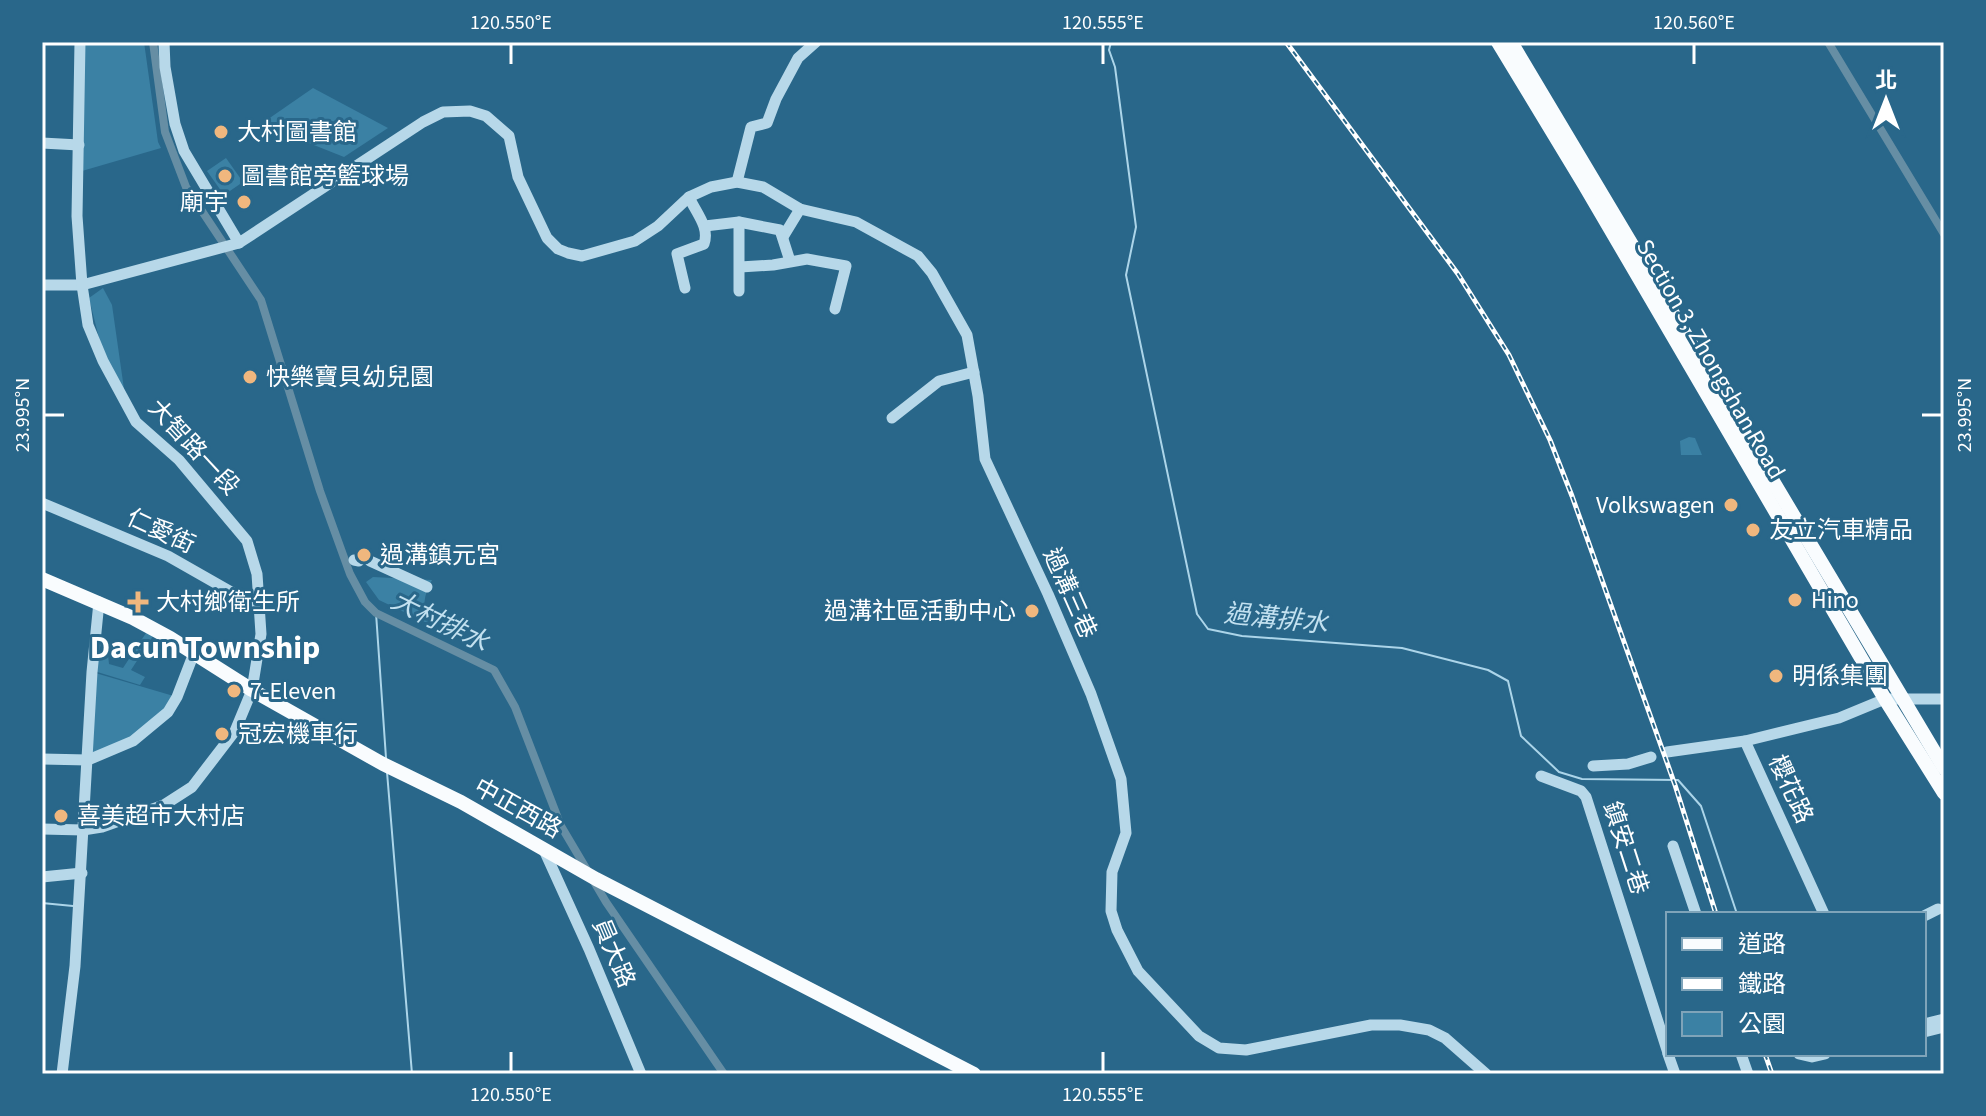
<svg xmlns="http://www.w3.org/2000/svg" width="1986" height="1116" font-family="'Source Sans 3','Noto Sans TC',sans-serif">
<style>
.green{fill:#3b81a4}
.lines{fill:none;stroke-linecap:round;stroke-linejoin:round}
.stream{stroke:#acd5e9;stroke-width:2}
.canal{stroke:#668ea4;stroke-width:8}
.minor{stroke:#b7d8e9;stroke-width:11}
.major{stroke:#f9fcfe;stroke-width:14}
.rail-casing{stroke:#fff;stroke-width:5}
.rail{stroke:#29678a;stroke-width:2;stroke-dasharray:6;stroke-linecap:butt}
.ticks{fill:none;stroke:#fff;stroke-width:3}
.poi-dot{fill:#f0b77e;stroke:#29678a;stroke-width:3}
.labels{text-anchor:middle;stroke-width:6;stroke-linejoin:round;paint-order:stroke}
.poi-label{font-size:24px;fill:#fff;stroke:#29678a;text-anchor:start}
.street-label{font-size:24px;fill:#fff;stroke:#29678a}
.water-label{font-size:26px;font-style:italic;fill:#c3e1f0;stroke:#29678a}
.district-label{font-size:32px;font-weight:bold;fill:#fff;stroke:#29678a}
.neatline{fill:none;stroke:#fff;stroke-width:3}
.ticks-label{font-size:20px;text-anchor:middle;fill:#fff}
</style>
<rect width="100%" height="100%" fill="#29678a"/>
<g class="green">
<path d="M84 42H144L158 142 161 148 82 171Z"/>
<path d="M313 88 388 128 344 157 261 124Z"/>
<path d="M226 158 243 182 224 195 207 171Z"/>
<path d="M103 288 112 305 125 396 105 362 89 298Z"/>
<path d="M1689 437 1695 438 1702 455H1681L1680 441Z"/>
<path d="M373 577 432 580C423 597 422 606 429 624L379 600 366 582Z"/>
<path d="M148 630 155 633 131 670 145 677 140 685 94 671 96 652 108 655 109 664 123 668Z"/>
<path d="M92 672 177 697 133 741 88 760Z"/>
</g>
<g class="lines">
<g class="stream">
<path d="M1111 42 1109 50 1115 67 1136 227 1126 275 1197 614 1208 629 1242 636 1402 648 1488 670 1508 681 1521 736 1559 772 1582 779 1678 780 1701 806 1737 914"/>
<path d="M376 613 386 758"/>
<path d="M387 772 412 1074"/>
<path d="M42 903 73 906"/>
</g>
<g class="canal">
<path d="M153 42 165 132 186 187 261 300 320 491 350 574 365 602 376 613 494 670 515 707 561 826 606 902 724 1074"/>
<path d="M1828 42 1944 234"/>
</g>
<g class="minor">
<path d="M164 42 165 67 175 124 184 151 239 243 423 122 443 112 470 111 486 116 509 136 518 177 547 238 558 249 568 253 582 256 635 241 658 226 689 197 711 187 737 182 763 187 800 209 856 222 918 256 932 273 967 335 978 396 985 459 1048 594 1091 694 1121 779 1126 833 1112 872 1111 911 1117 930 1138 971 1199 1036 1219 1048 1246 1050 1371 1025H1400L1429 1030 1445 1038 1486 1074"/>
<path d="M42 143 79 145"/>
<path d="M737 182 751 127 767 123 776 99 798 58 816 42"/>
<path d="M705 226 739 222 780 230 790 261"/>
<path d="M783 237 800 209"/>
<path d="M740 267 773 265 807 259 846 266 835 309"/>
<path d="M42 285H82L239 243"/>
<path d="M685 288 677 254 704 244C710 227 696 213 689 197"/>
<path d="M739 291V222"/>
<path d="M892 418 939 381 974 372"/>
<path d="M42 503 168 556 240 597 259 604"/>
<path d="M354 560 359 561"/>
<path d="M370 561 427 587"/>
<path d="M1745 741 1824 914"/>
<path d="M1667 752 1745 741 1839 718 1885 699H1944"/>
<path d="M42 759 88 760 133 741 168 712 177 697 194 653"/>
<path d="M1593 766 1628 764 1651 757"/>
<path d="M1541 776 1581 791 1586 797 1668 1053"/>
<path d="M42 829 83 830 102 827 164 805 192 787 235 731 252 690 261 634 257 574 247 541 179 460 136 422 103 361 88 325 82 285 77 216 80 42"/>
<path d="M1673 846 1696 914"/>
<path d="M544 850 589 949 641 1074"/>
<path d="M42 877 82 873"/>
<path d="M1924 916 1938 909"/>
<path d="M1924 1024 1944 1019"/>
<path d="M1924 1032 1944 1027"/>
<path d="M1668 1054 1675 1074"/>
<path d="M1741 1054 1748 1074"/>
<path d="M1799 1054 1812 1057 1825 1054"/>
<path d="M62 1074 75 966 92 672 99 602"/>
</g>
<g class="major">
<path d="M1498 42 1584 184 1885 699 1944 793"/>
<path d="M1511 42 1944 768"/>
<path d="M42 579 133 618 170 638 252 690 383 764 461 802 596 879 974 1074"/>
</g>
<g class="rail-casing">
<g id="rail">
<path d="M1286 42 1458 274 1509 355 1550 440 1572 496 1675 785 1716 914"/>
<path d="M1765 1054 1772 1074"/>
</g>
</g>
<use href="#rail" class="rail"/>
</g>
<path class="ticks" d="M511 44V64M1103 44V64M1694 44V64M44 415H64M1922 415H1942M511 1052V1072M1103 1052V1072"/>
<g class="poi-dot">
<circle cx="221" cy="132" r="8"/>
<circle cx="225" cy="176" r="8"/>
<circle cx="244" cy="202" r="8"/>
<circle cx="250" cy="377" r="8"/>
<circle cx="1731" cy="505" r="8"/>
<circle cx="1753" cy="530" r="8"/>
<circle cx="364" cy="555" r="8"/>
<circle cx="1795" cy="600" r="8"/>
<path d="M134 590h8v8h8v8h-8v8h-8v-8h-8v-8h8z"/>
<circle cx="1032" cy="611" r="8"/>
<circle cx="1776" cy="676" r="8"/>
<circle cx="234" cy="691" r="8"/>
<circle cx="222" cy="734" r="8"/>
<circle cx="61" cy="816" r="8"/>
</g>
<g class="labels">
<g class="poi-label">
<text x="237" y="140">大村圖書館</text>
<text x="241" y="184">圖書館旁籃球場</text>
<text x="228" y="210" text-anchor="end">廟宇</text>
<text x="266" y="385">快樂寶貝幼兒園</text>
<text x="1715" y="513" text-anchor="end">Volkswagen</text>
<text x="1769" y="538">友立汽車精品</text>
<text x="380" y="563">過溝鎮元宮</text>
<text x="1811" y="608">Hino</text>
<text x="156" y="610">大村鄉衛生所</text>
<text x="1016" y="619" text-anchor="end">過溝社區活動中心</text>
<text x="1792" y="684">明係集團</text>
<text x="250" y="699">7-Eleven</text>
<text x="238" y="742">冠宏機車行</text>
<text x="77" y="824">喜美超市大村店</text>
</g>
<g class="street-label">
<text transform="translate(1711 359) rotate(60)" y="8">Section 3, Zhongshan Road</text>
<text transform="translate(194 447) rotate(47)" y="8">大智路一段</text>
<text transform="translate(161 531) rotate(25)" y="8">仁愛街</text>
<text transform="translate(1070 593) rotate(66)" y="8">過溝三巷</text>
<text transform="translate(1791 789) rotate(65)" y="8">櫻花路</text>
<text transform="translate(518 808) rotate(29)" y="8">中正西路</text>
<text transform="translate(1626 848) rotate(72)" y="8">鎮安二巷</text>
<text transform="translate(614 953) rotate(67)" y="8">員大路</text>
</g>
<g class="water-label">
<text transform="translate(1276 618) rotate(6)" y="9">過溝排水</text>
<text transform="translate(440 621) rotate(26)" y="9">大村排水</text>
</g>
<g class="district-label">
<text x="205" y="658">Dacun Township</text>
</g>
</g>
<rect width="1986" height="1116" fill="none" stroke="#29678a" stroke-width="88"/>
<rect x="1666" y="912" width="260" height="144" fill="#29678a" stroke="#7fa4b9" stroke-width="2"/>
<rect x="1682" y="938" width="40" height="12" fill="#f9fcfe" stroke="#7fa4b9" stroke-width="2"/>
<text x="1738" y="952" font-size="24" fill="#ffffff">道路</text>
<rect x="1682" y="978" width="40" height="12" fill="#ffffff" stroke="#7fa4b9" stroke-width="2"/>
<text x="1738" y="992" font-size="24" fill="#ffffff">鐵路</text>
<rect x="1682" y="1012" width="40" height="24" fill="#3b81a4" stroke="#7fa4b9" stroke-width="2"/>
<text x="1738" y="1032" font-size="24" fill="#ffffff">公園</text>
<g transform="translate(1886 100)" stroke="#29678a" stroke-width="6" paint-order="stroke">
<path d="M0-6L14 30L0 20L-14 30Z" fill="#ffffff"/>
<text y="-12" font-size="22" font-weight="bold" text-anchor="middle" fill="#ffffff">北</text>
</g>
<rect x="44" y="44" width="1898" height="1028" class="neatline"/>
<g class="ticks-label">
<text x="511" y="29">120.550°E</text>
<text x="1103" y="29">120.555°E</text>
<text x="1694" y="29">120.560°E</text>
<text transform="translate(22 415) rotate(-90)" y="7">23.995°N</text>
<text transform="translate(1964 415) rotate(-90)" y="7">23.995°N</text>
<text x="511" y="1101">120.550°E</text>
<text x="1103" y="1101">120.555°E</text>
</g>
</svg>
